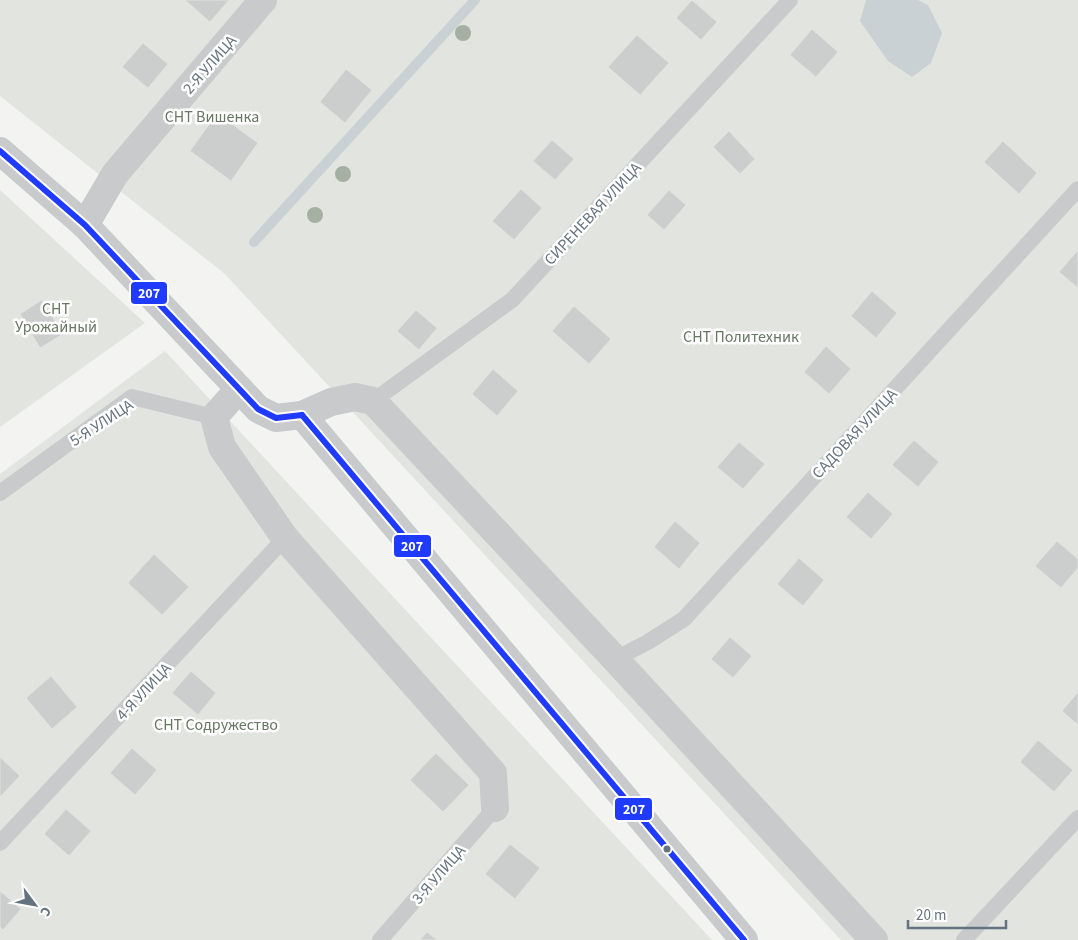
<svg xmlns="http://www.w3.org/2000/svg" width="1078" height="940" font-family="'Source Sans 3',sans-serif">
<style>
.green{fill:#e2e5df}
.water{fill:#cad1d4}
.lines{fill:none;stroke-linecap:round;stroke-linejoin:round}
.stream{stroke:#cad1d4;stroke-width:10}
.building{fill:#cccdcd;stroke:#e2e2e1}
.lane{stroke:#c8cacb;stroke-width:16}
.street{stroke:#c8cacb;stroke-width:28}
.bus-1-casing{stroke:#fff;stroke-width:10}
.bus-1{stroke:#1f3bff;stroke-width:6}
.tree{fill:#a5afa2}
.bus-dot{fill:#64737f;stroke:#fff;stroke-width:2}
.labels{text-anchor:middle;stroke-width:5;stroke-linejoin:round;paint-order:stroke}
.street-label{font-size:16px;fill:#64737f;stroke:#fff}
.park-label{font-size:16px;fill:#667762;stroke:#fff}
.line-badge{stroke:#fff;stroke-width:2}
.badge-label{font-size:14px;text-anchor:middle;font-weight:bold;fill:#fff}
</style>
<rect width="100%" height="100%" fill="#f3f3f1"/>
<g class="green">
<path d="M0 0H1078V940H841L225 274 0 96Z"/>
<path d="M0 190 145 323 0 427Z"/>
<path d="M165 351 712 940H0V474Z"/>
</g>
<path class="water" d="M866 0H918L928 5 942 33 931 63 912 77 888 61 860 21Z"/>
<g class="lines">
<path class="stream" d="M254 242 475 0"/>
</g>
<g class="building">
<path d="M185 0H229L210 22Z"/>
<path d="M692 0 717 22 701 40 676 18Z"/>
<path d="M812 29 838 52 816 77 790 55Z"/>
<path d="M637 35 669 63 640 95 608 67Z"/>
<path d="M143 43 168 64 148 88 122 67Z"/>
<path d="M346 69 372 90 345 123 320 102Z"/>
<path d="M217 113 258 143 231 181 190 151Z"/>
<path d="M729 131 755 159 740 174 713 147Z"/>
<path d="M552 140 574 159 555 180 533 161Z"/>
<path d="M1003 141 1037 173 1019 194 984 162Z"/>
<path d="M521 189 542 208 514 240 492 221Z"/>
<path d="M669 190 686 205 664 230 647 215Z"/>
<path d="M1078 250V288L1059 272Z"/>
<path d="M872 291 897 313 876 338 851 316Z"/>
<path d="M42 300 63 334 40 348 20 314Z"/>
<path d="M574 306 611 339 589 364 552 331Z"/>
<path d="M416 310 437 328 419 350 397 331Z"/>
<path d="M826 346 851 369 829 394 804 372Z"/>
<path d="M493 369 518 391 497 416 472 394Z"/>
<path d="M914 440 939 462 918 487 892 465Z"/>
<path d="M739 442 765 464 743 489 717 467Z"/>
<path d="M868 492 893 514 871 539 846 517Z"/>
<path d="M675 521 700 543 679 569 654 547Z"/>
<path d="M1057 541 1078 559V568L1061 588 1035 566Z"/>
<path d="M154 554 189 587 162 615 128 583Z"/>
<path d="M799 558 824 580 803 606 777 584Z"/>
<path d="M730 637 752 656 733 678 711 659Z"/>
<path d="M191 671 216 693 198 715 172 693Z"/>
<path d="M51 676 77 707 52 729 26 698Z"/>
<path d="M1078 692V725L1062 711Z"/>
<path d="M1038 740 1073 770 1054 792 1020 762Z"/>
<path d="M132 748 157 770 135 795 110 773Z"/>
<path d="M436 753 469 785 443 812 410 780Z"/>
<path d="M0 757 20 776 0 797Z"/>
<path d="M66 809 91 831 69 856 44 834Z"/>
<path d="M510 844 540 868 515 899 485 874Z"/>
<path d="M0 891 21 909 3 930 0 927Z"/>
<path d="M427 932 437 940H420Z"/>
</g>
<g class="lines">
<g class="lane">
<path d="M373 401 512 300 790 0"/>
<path d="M0 493 132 397 214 417"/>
<path d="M615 659 648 642 684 619 1078 189"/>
<path d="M0 843 285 538"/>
<path d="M380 940 495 808"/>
<path d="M964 940 1078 818"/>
</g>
<g class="street">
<path d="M0 151 85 225 258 409 276 418 302 415 331 402 355 397 373 401 615 659 874 940"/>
<path d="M85 225 115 174 263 0"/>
<path d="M239 389 214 417 222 447 285 538 493 773 495 808"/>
<path d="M302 415 744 940"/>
</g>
<g class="bus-1-casing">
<g id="bus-1">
<path d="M0 151 85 225 258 409 276 418 302 415"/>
<path d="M302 415 744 940"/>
</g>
</g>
<use href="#bus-1" class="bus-1"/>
</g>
<g class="tree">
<circle cx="463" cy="33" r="8"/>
<circle cx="343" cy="174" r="8"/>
<circle cx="315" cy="215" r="8"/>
</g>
<circle class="bus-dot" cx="667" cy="849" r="4.5"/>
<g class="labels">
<g class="street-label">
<text transform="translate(209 64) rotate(-49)" y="6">2-Я УЛИЦА</text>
<text transform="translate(592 213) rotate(-47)" y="6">СИРЕНЕВАЯ УЛИЦА</text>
<text transform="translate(101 422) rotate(-33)" y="6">5-Я УЛИЦА</text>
<text transform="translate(854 433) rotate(-47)" y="6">САДОВАЯ УЛИЦА</text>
<text transform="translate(143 691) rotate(-47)" y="6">4-Я УЛИЦА</text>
<text transform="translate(438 874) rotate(-49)" y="6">3-Я УЛИЦА</text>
</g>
<g class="park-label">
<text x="212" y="122">СНТ Вишенка</text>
<text x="56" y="314">СНТ<tspan x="56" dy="18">Урожайный</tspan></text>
<text x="741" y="342">СНТ Политехник</text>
<text x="216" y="730">СНТ Содружество</text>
</g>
</g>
<g class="line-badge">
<rect x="130" y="281" width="38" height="24" rx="5" fill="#1f3bff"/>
<rect x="393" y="534" width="39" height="24" rx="5" fill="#1f3bff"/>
<rect x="614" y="797" width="39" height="24" rx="5" fill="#1f3bff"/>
</g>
<g class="badge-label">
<text x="149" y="298">207</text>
<text x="412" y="551">207</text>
<text x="634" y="814">207</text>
</g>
<g transform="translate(35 905) rotate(122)" stroke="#ffffff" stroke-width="4" paint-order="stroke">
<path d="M0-4L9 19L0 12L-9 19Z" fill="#64737f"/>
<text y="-8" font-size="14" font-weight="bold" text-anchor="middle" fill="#64737f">С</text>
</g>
<path d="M908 920v8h98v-8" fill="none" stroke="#64737f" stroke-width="2.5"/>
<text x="916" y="920" font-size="15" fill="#64737f" stroke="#ffffff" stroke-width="4" paint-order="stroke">20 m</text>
</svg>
